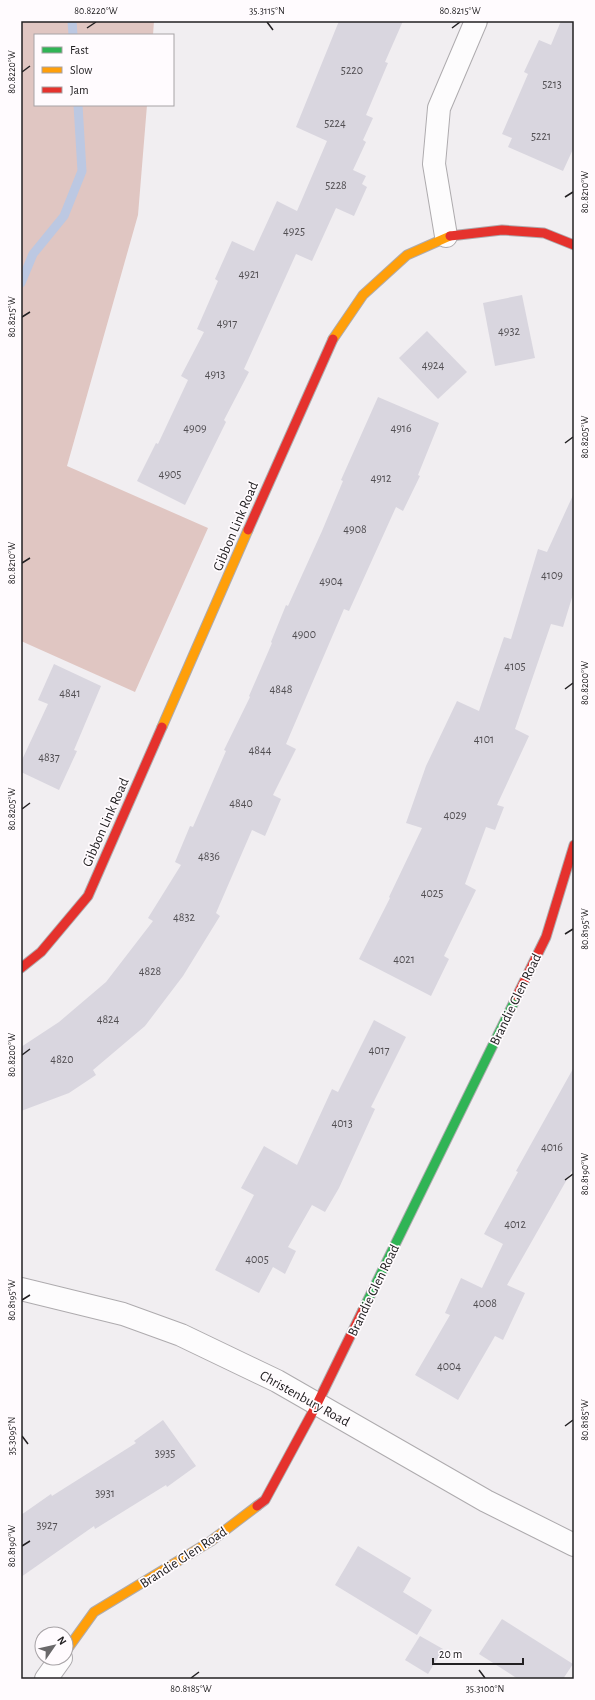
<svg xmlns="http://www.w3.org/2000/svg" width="595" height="1700" font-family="'Alegreya Sans',sans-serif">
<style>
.forest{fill:#e0c6c2}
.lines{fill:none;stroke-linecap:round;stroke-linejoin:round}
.stream{stroke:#bcc8e2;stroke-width:9}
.building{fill:#d9d6df}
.street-casing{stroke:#aeabae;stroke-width:24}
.fast-casing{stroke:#aeabae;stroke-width:11}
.slow-casing{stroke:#aeabae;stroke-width:11}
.jam-casing{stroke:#aeabae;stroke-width:11}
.street{stroke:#fdfcfd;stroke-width:22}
.fast{stroke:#30b455;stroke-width:9}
.slow{stroke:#ff9f0a;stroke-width:9}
.jam{stroke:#e5322d;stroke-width:9}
.ticks{fill:none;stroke:#222022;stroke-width:1.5}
.labels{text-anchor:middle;stroke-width:3.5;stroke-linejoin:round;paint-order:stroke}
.number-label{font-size:12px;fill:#514e52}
.street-label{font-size:14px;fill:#222022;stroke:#fffbfe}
.neatline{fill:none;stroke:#222022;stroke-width:1.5}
.ticks-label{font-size:10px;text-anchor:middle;fill:#222022}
</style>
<rect width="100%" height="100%" fill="#f1eef1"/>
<path class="forest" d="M21 21H154L153 35H35V105H147L138 215 67 466 208 528 135 692 21 641Z"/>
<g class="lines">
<g class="stream">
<path d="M72 21 73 35"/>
<path d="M21 283 33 254 64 216 82 171 78 105"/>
</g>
</g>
<g class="building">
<path d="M339 21H403L385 62 388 63 366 115 373 118 363 140 366 142 353 170 366 176 362 184 367 187 354 216 336 208 312 261 296 254 244 369 249 372 224 420 226 422 185 505 137 481 156 443 158 444 188 380 181 376 204 332 197 329 218 281 215 279 232 241 254 251 277 201 297 211 327 141 296 127Z"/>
<path d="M561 21H574V147L563 171 508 147 512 138 502 134 528 74 524 72 539 40 551 45Z"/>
<path d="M522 295 535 358 495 366 483 303Z"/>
<path d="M427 331 467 372 438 399 399 358Z"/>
<path d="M378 397 439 423 418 475 420 476 403 511 396 507 349 611 344 609 286 744 296 749 273 795 281 799 265 836 252 830 216 913 220 916 183 976 145 1026 93 1070 96 1075 69 1093 21 1111V1047L59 1022 106 982 153 921 148 918 181 865 175 862 190 826 193 827 226 751 224 750 250 697 249 696 272 643 271 642 286 605 288 606 322 531 343 481 341 480Z"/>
<path d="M574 493V591L563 627 551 624 515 729 529 736 497 805 504 807 495 830 486 827 465 884 476 890 444 956 449 959 431 996 359 959 390 898 389 897 422 828 406 823 426 766 457 701 479 711 504 637 511 639 538 549 547 552Z"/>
<path d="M54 664 101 686 74 750 77 751 59 790 21 772V762L48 704 38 700Z"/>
<path d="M374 1020 406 1037 371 1107 375 1109 339 1188 325 1212 312 1205 288 1247 296 1251 285 1274 273 1267 259 1293 215 1270 254 1195 241 1188 264 1146 297 1165 332 1089 338 1092Z"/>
<path d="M574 1067V1167L507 1285 525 1293 503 1340 495 1336 458 1400 415 1375 450 1315 445 1313 461 1278 482 1288 503 1244 484 1234 518 1172 516 1171Z"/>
<path d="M163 1420 196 1466 167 1487 166 1485 95 1529 94 1526 21 1577V1515L51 1494 52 1496 136 1443 134 1441Z"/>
<path d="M358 1546 411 1578 403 1592 432 1610 417 1635 335 1585Z"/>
<path d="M502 1619 573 1664 563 1679H518L479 1654Z"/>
<path d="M420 1636 443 1649 428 1674 405 1660Z"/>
</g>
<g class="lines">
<g class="street-casing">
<g id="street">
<path d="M446 236 434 164 439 108 476 21"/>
<path d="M21 1289 123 1314 181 1335 277 1381 486 1501 574 1545"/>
<path d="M46 1679 61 1658"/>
</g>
</g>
<g class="fast-casing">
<path id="fast" d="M363 1310 517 996"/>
</g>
<g class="slow-casing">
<g id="slow">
<path d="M333 339 363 295 407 255 450 236"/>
<path d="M162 727 248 530"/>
<path d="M66 1651 94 1612 211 1541 257 1506"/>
</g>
</g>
<g class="jam-casing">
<g id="jam">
<path d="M450 236 502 230 544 233 574 245"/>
<path d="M248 530 333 339"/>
<path d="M21 968 41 952 88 896 162 727"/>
<path d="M517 996 546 937 574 845"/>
<path d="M257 1506 265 1500 317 1404 363 1310"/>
</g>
</g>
<use href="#street" class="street"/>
<use href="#fast" class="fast"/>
<use href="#slow" class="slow"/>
<use href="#jam" class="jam"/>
</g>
<path class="ticks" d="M267 22 273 30M87 28 96 22M452 28 460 22M22 72 30 66M565 197 573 192M22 317 30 312M565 443 573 437M22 563 30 558M565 689 573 683M22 809 30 803M565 934 573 929M22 1055 30 1049M565 1180 573 1174M22 1300 30 1295M565 1426 573 1420M22 1436 28 1444M22 1546 30 1541M479 1670 485 1678M191 1678 199 1672"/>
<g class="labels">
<g class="number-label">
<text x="352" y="74">5220</text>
<text x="552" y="88">5213</text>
<text x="335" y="127">5224</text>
<text x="541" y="140">5221</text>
<text x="336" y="189">5228</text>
<text x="294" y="235">4925</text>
<text x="249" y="278">4921</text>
<text x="227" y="327">4917</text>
<text x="509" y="335">4932</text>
<text x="433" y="369">4924</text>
<text x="215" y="378">4913</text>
<text x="195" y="432">4909</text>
<text x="401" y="432">4916</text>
<text x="170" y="478">4905</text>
<text x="381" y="482">4912</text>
<text x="355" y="533">4908</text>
<text x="552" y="579">4109</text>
<text x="331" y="585">4904</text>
<text x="304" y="638">4900</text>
<text x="515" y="670">4105</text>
<text x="281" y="693">4848</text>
<text x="70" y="697">4841</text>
<text x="484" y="743">4101</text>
<text x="260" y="754">4844</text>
<text x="49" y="761">4837</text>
<text x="241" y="807">4840</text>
<text x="455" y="819">4029</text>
<text x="209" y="860">4836</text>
<text x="432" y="897">4025</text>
<text x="184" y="921">4832</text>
<text x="404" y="963">4021</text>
<text x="150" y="975">4828</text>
<text x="108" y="1023">4824</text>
<text x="379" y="1054">4017</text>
<text x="62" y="1063">4820</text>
<text x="342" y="1127">4013</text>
<text x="552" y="1151">4016</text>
<text x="515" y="1228">4012</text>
<text x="257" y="1263">4005</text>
<text x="485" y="1307">4008</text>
<text x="449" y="1370">4004</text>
<text x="165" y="1457">3935</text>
<text x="105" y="1497">3931</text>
<text x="47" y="1529">3927</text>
</g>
<g class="street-label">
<text transform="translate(235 526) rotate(-67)" y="5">Gibbon Link Road</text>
<text transform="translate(105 822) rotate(-66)" y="5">Gibbon Link Road</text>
<text transform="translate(515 999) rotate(-64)" y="5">Brandie Glen Road</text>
<text transform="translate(373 1290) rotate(-64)" y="5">Brandie Glen Road</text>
<text transform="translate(305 1398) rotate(29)" y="5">Christenbury Road</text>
<text transform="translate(183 1557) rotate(-33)" y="5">Brandie Glen Road</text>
</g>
</g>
<rect width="595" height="1700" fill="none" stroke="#fffbfe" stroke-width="44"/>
<rect x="34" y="34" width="140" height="72" fill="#fffbfe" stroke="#a7a3a6"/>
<rect x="42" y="47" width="20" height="6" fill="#30b455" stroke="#a7a3a6"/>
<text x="70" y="54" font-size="12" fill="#222022">Fast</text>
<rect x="42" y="67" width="20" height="6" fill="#ff9f0a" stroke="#a7a3a6"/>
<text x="70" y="74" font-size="12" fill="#222022">Slow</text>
<rect x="42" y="87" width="20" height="6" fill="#e5322d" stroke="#a7a3a6"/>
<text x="70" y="94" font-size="12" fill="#222022">Jam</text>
<g transform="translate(54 1646) rotate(56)"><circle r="19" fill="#fffbfe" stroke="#a7a3a6"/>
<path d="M0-3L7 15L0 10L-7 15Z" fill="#6a686a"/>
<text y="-6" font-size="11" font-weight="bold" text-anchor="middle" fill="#222022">N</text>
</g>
<path d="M433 1658v6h90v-6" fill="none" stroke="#222022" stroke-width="2"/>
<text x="439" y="1658" font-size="12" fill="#222022" stroke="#fffbfe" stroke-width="3" paint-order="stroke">20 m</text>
<rect x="22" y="22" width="551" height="1656" class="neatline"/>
<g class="ticks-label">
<text x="96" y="14">80.8220°W</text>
<text x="267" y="14">35.3115°N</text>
<text x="460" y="14">80.8215°W</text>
<text transform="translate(11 72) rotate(-90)" y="4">80.8220°W</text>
<text transform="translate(584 192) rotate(-90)" y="4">80.8210°W</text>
<text transform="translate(11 317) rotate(-90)" y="4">80.8215°W</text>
<text transform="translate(584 437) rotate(-90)" y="4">80.8205°W</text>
<text transform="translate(11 563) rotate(-90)" y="4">80.8210°W</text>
<text transform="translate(584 683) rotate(-90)" y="4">80.8200°W</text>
<text transform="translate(11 809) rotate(-90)" y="4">80.8205°W</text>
<text transform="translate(584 929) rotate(-90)" y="4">80.8195°W</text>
<text transform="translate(11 1055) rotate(-90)" y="4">80.8200°W</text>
<text transform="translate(584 1174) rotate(-90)" y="4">80.8190°W</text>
<text transform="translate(11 1300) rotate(-90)" y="4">80.8195°W</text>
<text transform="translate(584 1420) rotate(-90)" y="4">80.8185°W</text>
<text transform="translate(11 1436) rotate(-90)" y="4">35.3095°N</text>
<text transform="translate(11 1546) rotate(-90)" y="4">80.8190°W</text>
<text x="191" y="1692">80.8185°W</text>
<text x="485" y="1692">35.3100°N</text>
</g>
</svg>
